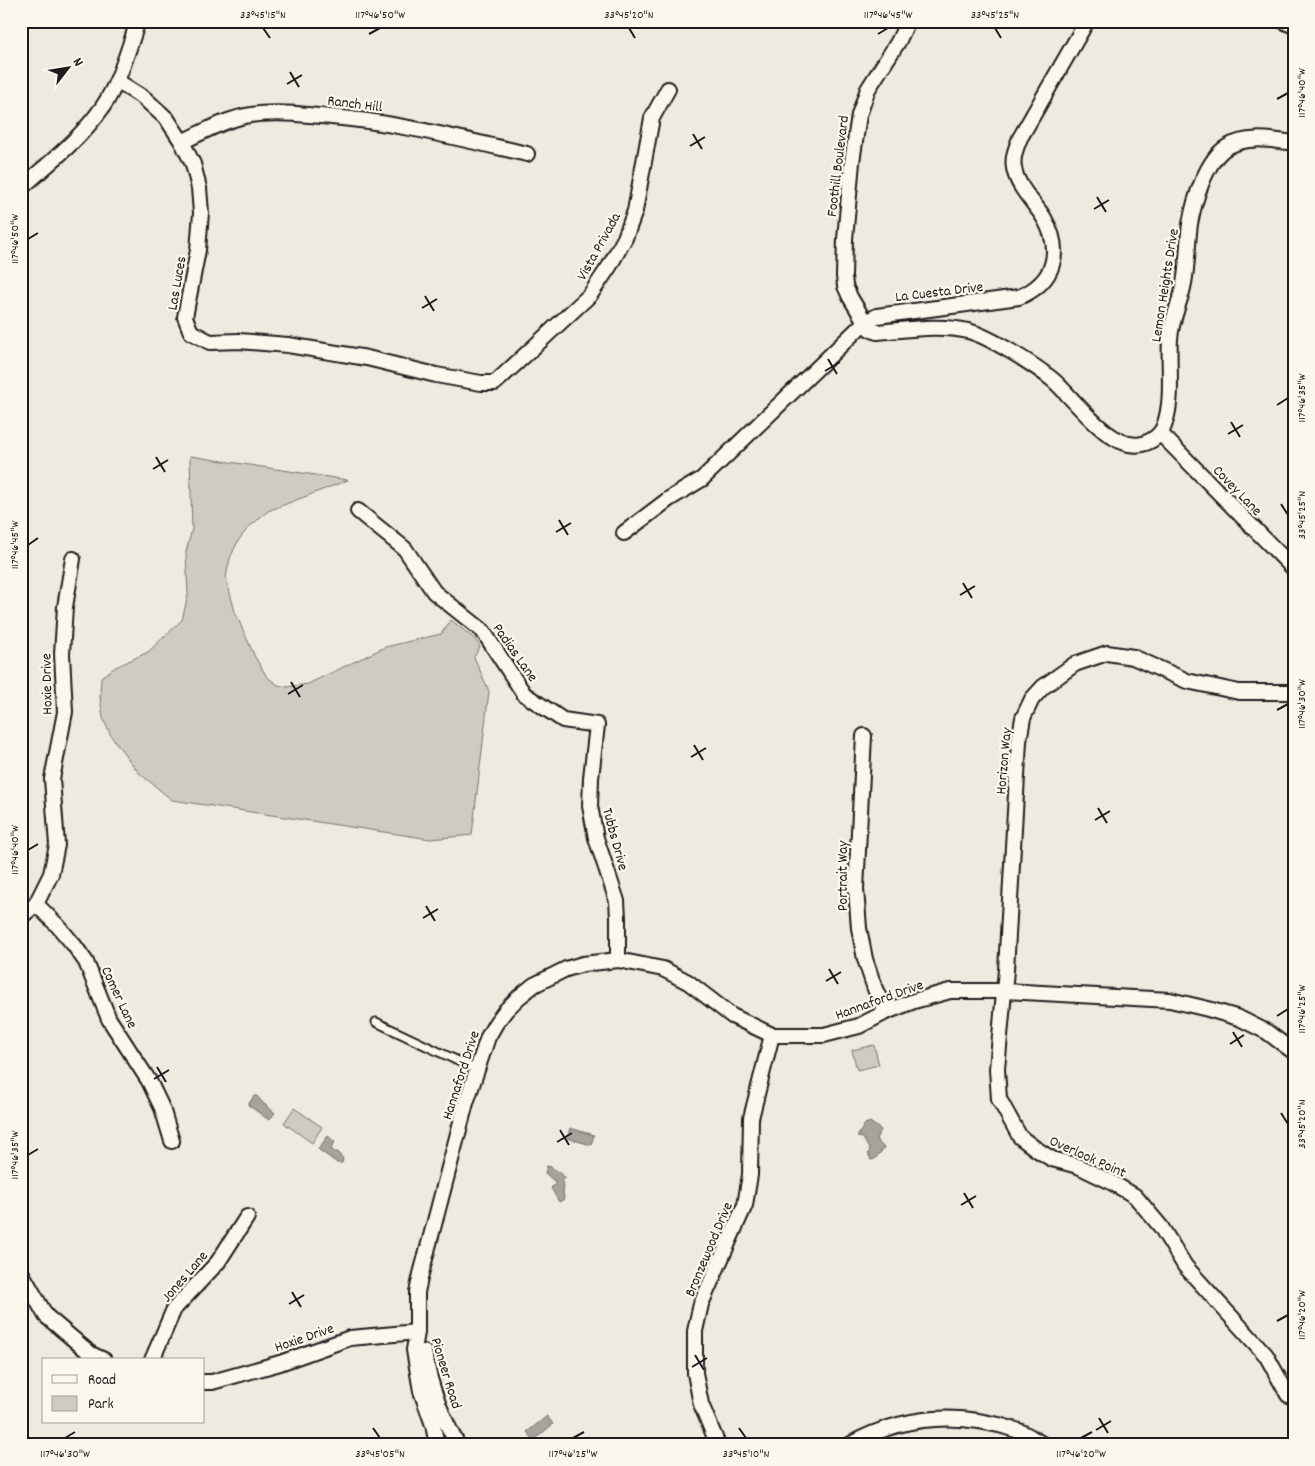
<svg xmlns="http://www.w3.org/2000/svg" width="1315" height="1466" font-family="Dekko,sans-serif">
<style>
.green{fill:#ceccc2;stroke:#75746f}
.water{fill:#a6a39d;stroke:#6f6d69}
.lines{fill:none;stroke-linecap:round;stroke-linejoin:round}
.lane-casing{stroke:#1c1c1c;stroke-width:11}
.street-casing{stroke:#1c1c1c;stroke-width:18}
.lane{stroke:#fbf7ec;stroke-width:7}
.street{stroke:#fbf7ec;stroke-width:14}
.ticks{fill:none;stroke:#1c1c1c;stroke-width:2}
.labels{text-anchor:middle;stroke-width:4.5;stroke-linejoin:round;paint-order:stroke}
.street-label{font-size:15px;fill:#1c1c1c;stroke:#fbf7ec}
.neatline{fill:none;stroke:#1c1c1c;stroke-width:2}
.ticks-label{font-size:12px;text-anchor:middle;fill:#1c1c1c}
</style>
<rect width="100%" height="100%" fill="#eeeadf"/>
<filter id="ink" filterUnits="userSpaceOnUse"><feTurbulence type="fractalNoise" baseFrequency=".02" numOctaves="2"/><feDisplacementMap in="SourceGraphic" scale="10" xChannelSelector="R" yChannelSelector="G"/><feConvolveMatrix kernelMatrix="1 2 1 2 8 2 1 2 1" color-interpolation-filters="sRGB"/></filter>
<g filter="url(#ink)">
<g class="green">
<path d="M190 456 348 480 268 511 248 528 238 541 230 558 226 577 235 612 255 657 267 677 278 685 287 687 308 684 385 647 441 634 451 620 475 639 480 647 474 657 489 691 472 835 430 839 172 800 138 772 111 736 103 718 100 697 101 677 116 667 148 652 182 620 188 595 186 552 192 529Z"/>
<path d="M874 1045 879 1065 857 1070 852 1050Z"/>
<path d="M294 1108 322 1127 312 1143 284 1123Z"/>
</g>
<g class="water">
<path d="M254 1096H257L262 1102 275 1113 269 1120 248 1105Z"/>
<path d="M870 1122 881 1130 876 1139 884 1148 875 1159 871 1160 868 1153 870 1151 863 1138 857 1137 865 1124Z"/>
<path d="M570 1128 594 1135 591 1145 567 1138Z"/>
<path d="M328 1136 335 1142 331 1148 334 1152H338L343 1159 342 1163H337L318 1149Z"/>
<path d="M547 1166 551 1167 566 1178 562 1179 564 1199 559 1202 551 1188 556 1183 545 1173Z"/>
<path d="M547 1416 553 1424 534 1440 527 1432Z"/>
</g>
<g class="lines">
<g class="lane-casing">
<path id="lane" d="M376 1022 477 1070"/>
</g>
<g class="street-casing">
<g id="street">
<path d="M908 21 898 42 868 89 859 115 852 162 845 239 844 276 845 286 850 297 865 322 870 329 877 332C906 330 939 324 968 331 989 336 1036 366 1053 380 1074 398 1111 452 1142 444 1151 442 1161 435 1164 426 1174 399 1168 367 1170 339 1171 321 1179 305 1183 288 1188 267 1187 245 1190 224 1194 201 1206 160 1227 147 1247 135 1272 140 1294 143"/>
<path d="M1283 21 1294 26"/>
<path d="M117 81 144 98 167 119 182 142 193 164 199 188 201 213 198 250 185 317 191 332 210 342 239 341 288 345 367 358 436 375 481 383H495L590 295 609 267 625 238 635 211 652 118 668 89"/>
<path d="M182 142C202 132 223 121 245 116 270 111 296 114 321 116 391 121 458 138 527 154"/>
<path d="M21 188C47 165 75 143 96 116 118 89 127 53 138 21"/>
<path d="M1160 433 1294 569"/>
<path d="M358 511 405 549 434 592 483 631 524 694 563 720 597 725 591 778 590 806 596 838 617 901 618 918V960"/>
<path d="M624 533 669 499 702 479 865 322 877 316 1019 297C1055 282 1063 251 1044 218 1034 202 1017 187 1014 168 1012 158 1016 148 1020 138L1087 21"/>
<path d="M864 736 856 889 859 928 865 959 875 989 886 1012"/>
<path d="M36 904 58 926 74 945 86 962 109 1019 149 1081 162 1108 172 1141"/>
<path d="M21 917 36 904 51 874 57 845 52 779 65 712 62 654 65 607 73 559"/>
<path d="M21 1272 46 1316 91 1354 104 1360"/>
<path d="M424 1352C430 1386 440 1414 458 1445"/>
<path d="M152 1360 174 1309 218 1262 247 1217"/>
<path d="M204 1382H212L280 1363 350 1338 417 1332"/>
<path d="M1288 1395 1266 1355 1185 1266 1161 1227 1135 1196 1111 1182 1078 1166 1052 1159 1036 1149 1020 1137 999 1099 997 1069 1006 970 1019 741 1023 718 1032 699 1043 687 1075 664 1107 653 1133 657 1187 681 1239 692H1294"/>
<path d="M437 1445 433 1425 421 1391 414 1350 417 1332V1292L421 1274 466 1103 488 1037 496 1023 506 1010 519 997 534 985 566 969 583 964 618 960 663 969 688 982 732 1016 772 1035H824L859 1026 886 1012 914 1001 950 991H1004L1170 1000 1208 1009 1239 1018 1267 1032 1294 1052"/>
<path d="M718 1445 701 1404 695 1373V1331L701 1304 745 1205 750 1175 751 1118 772 1035"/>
<path d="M849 1445C903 1415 958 1411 1016 1430 1026 1433 1035 1440 1044 1445"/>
</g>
</g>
<use href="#lane" class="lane"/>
<use href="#street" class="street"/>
</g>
</g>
<path class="ticks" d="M263 28 270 38M629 28 635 38M995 28 1001 38M369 34 380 28M878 34 888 28M290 72 299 87M287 84 302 75M1277 99 1288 93M693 134 702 149M690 146 705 137M1097 197 1106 212M1094 209 1109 200M28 239 38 233M425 296 434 311M422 308 437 299M828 359 837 374M825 371 840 362M1277 405 1288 398M1231 422 1240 437M1228 434 1243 425M156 457 165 472M153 469 168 460M1281 504 1288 515M559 520 568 535M556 532 571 523M28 545 38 538M963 583 972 598M960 595 975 586M291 682 300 697M288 694 303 685M1277 710 1288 704M694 745 703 760M691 757 706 748M1098 808 1107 823M1095 820 1110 811M28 850 38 844M426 906 435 921M423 918 438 909M829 969 838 984M826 981 841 972M1277 1016 1288 1009M1233 1032 1242 1047M1230 1044 1244 1035M157 1067 166 1082M154 1079 169 1070M1281 1113 1288 1124M560 1130 569 1145M557 1142 572 1133M28 1155 38 1149M964 1193 973 1208M961 1205 976 1196M292 1292 301 1307M289 1304 304 1295M1277 1321 1288 1315M695 1355 704 1370M692 1367 707 1358M1099 1418 1108 1433M373 1428 380 1438M739 1428 746 1438M1096 1430 1111 1421M65 1438 75 1432M573 1438 584 1432M1081 1438 1092 1432"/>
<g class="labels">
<g class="street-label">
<text transform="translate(355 103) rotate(7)" y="5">Ranch Hill</text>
<text transform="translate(837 166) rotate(-83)" y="5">Foothill Boulevard</text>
<text transform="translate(598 246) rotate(-61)" y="5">Vista Privada</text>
<text transform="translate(176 283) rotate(-80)" y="5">Las Luces</text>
<text transform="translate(1164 285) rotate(-81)" y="5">Lemon Heights Drive</text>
<text transform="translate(939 291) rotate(-7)" y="5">La Cuesta Drive</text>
<text transform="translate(1238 490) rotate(46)" y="5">Covey Lane</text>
<text transform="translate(516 652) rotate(55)" y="5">Padias Lane</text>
<text transform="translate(46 684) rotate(-91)" y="5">Hoxie Drive</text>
<text transform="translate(1003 761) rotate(-85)" y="5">Horizon Way</text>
<text transform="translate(616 839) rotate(75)" y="5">Tubbs Drive</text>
<text transform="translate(842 876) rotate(-90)" y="5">Portrait Way</text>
<text transform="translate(120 997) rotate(65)" y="5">Comer Lane</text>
<text transform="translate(879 999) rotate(-20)" y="5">Hannaford Drive</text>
<text transform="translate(460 1075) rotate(-72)" y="5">Hannaford Drive</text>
<text transform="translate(1088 1156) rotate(24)" y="5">Overlook Point</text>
<text transform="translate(708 1249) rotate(-67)" y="5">Bronzewood Drive</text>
<text transform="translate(184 1276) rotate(-49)" y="5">Jones Lane</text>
<text transform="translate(304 1337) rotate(-19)" y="5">Hoxie Drive</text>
<text transform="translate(447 1373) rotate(73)" y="5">Pioneer Road</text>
</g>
</g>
<rect width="1315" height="1466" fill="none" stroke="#fbf7ec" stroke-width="55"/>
<rect x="42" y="1358" width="162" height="65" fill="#fbf7ec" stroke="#a29f99"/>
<rect x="52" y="1375" width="25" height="8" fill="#fbf7ec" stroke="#a29f99"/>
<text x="88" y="1384" font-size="15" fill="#1c1c1c">Road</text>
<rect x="52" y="1396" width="25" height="15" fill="#ceccc2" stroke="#a29f99"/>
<text x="88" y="1408" font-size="15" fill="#1c1c1c">Park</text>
<g transform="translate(68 68) rotate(59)" stroke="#fbf7ec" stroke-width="4" paint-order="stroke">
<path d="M0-4L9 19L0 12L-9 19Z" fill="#1c1c1c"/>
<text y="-8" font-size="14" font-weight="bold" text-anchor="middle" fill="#1c1c1c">N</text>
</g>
<rect x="28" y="28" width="1260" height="1410" class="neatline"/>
<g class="ticks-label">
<text x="263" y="18">33°45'15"N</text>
<text x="380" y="18">117°46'50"W</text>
<text x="629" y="18">33°45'20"N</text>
<text x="888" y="18">117°46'45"W</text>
<text x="995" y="18">33°45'25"N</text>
<text transform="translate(1301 93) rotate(-90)" y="4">117°46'40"W</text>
<text transform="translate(14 239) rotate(-90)" y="4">117°46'50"W</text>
<text transform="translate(1301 398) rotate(-90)" y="4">117°46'35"W</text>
<text transform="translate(1301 515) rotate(-90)" y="4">33°45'25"N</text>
<text transform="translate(14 545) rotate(-90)" y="4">117°46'45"W</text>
<text transform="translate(1301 704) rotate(-90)" y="4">117°46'30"W</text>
<text transform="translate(14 850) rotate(-90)" y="4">117°46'40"W</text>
<text transform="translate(1301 1009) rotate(-90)" y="4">117°46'25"W</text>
<text transform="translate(1301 1124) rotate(-90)" y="4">33°45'20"N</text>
<text transform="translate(14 1155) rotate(-90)" y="4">117°46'35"W</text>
<text transform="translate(1301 1315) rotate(-90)" y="4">117°46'20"W</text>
<text x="65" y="1457">117°46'30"W</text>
<text x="380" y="1457">33°45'05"N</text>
<text x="573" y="1457">117°46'25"W</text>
<text x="746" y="1457">33°45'10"N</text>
<text x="1081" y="1457">117°46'20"W</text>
</g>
</svg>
